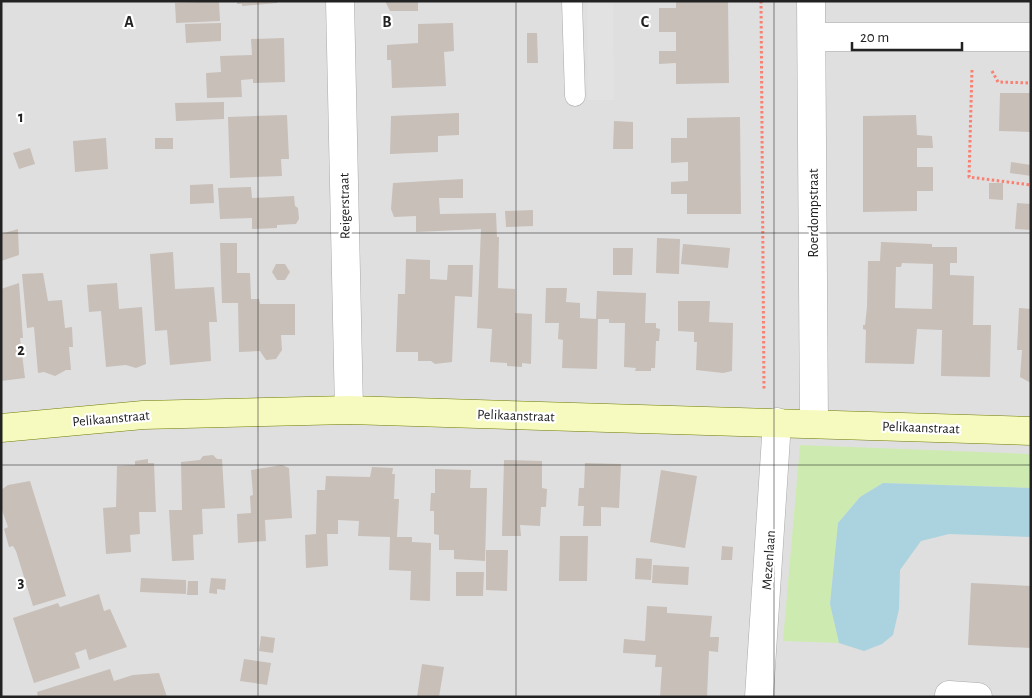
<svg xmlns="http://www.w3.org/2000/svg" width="1032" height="698" font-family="'Alegreya Sans',sans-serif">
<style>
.residential{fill:#e0dfdf}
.grass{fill:#cdebb0}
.parking{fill:#e2e2e2}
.water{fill:#aad3df}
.building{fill:#c7bfb8;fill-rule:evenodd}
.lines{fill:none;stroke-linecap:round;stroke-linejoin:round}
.lane-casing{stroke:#a9a9a9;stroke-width:21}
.street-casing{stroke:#a9a9a9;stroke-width:29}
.secondary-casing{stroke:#707d05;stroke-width:29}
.path{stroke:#fa8072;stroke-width:3;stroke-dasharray:2.5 2.5;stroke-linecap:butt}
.lane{stroke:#fff;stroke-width:20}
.street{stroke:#fff;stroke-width:28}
.secondary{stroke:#f7fabf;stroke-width:28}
.grid{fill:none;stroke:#222;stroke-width:1;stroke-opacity:0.55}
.labels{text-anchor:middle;stroke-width:4.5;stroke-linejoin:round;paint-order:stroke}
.street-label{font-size:14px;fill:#222;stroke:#fff}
.grid-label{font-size:16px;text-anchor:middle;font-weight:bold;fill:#222;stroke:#fff;stroke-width:4.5;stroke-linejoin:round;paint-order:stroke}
</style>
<rect width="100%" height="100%" fill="#f2efe9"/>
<rect class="residential" x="1" y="1" width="1030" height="696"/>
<path class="grass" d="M800 445 1031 454V488L883 483 860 497 838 523 830 604 839 643 783 641Z"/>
<path class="parking" d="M587 1H613L614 100H588Z"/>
<path class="water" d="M883 483 1031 488V537L949 534 921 541 900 570 899 609 893 635 882 644 864 651 839 643 830 604 838 523 860 497Z"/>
<g class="building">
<path d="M219 1 220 21 176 23 175 3Z"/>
<path d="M237 1H277V3L242 6V4H237Z"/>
<path d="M385 1H418V11H390Z"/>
<path d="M676 1H728L729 83 676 84V63L659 64V51H676V32H659V8H676Z"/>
<path d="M221 23V41L186 43 185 24Z"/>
<path d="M453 23 454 51 444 52 446 86 392 88 391 60H387V45L418 43V24Z"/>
<path d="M527 33H537L538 63H527Z"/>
<path d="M284 38 285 82 253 83V79L241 80 242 97 207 98 206 73 221 72 220 56 252 55 251 39Z"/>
<path d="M1000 93H1031V132L999 131Z"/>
<path d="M224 102V119L176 121 175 103Z"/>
<path d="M459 113V135L438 136V152L390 154 391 116Z"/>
<path d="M287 115 289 159H281L282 176 230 178 228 117Z"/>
<path d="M916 115 917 135 932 136 933 148H917V167H933V191H917V211L863 212V116Z"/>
<path d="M740 117 741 214H687V194H671V182L688 181V162L671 163V138H687V118Z"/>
<path d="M614 121 633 122V149H613Z"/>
<path d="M106 138 108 169 75 172 73 141Z"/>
<rect x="155" y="138" width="18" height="11"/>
<path d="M30 148 35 164 19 169 13 153Z"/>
<path d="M1011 162 1031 165V176L1010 173Z"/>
<path d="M463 179V198H439L440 214 496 213 497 237H499L498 288 515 289V313L532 314 531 364 522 363V367L507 366V363L490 362 492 329 477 328 481 229 416 232V216L394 217 391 209 393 183Z"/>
<path d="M989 183H1003V200L989 199Z"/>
<path d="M213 184 214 203 190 204V185Z"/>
<path d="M251 187 252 198 294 196 295 206 298 208 299 219 296 224 277 225V228L252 229V218L220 219 218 188Z"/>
<path d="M1017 203 1031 204V230L1015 229Z"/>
<path d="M533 210V226L506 227 505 211Z"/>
<path d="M18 229 19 255 1 261V234Z"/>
<path d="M657 238 680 239 679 274 656 273Z"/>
<path d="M881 242 932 244V247H957V263H950V275L974 276 973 325H991L990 377 941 376 942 330 917 329 914 364 865 363 866 330 863 329V325H865L867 307 868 261H880ZM902 263 933 264 932 309 895 308 896 267H901Z"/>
<path d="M220 243H237V273H250L251 299H259L260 304H295V335H281L282 350 276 359 266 360 260 351 239 352 238 303H222Z"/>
<path d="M683 244 730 248 728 268 681 264Z"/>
<path d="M613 248H633L632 275H613Z"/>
<path d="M173 252 175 289 214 287 217 322H209L211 361 170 365 167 330 155 331 150 254Z"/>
<path d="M406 259 430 260V279L447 280 448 265H473L472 297 455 296 452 362 435 364 431 361H418V352H396L398 294H405Z"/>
<path d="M276 264H285L290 272 285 280H277L272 272Z"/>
<path d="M43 273 48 301 62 300 65 328 72 327 73 347H69L71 370H66L55 376 44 372 38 373 34 327 27 328 22 274Z"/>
<path d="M19 283 23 338H20L25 378 1 381V289Z"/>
<path d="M117 283 119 309 142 307 146 364 136 368 126 365 106 367 101 311 89 312 87 285Z"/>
<path d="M546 288H567L566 302 580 303V318L596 319 597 291 646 293 645 323H656V328L660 329 659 341H656L655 368H651V371H635L636 368 624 367 625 323H609V319H598L597 369 562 368 563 340 558 339 559 323H545Z"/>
<path d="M678 301H710L709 322 733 323 732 371 723 373 696 370 697 342H694V332L678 331Z"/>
<path d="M1019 308 1031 309V383L1020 377 1022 350H1017Z"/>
<path d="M213 455 217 459H222L225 508 202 509 203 534 193 535 194 560 172 561 169 510H182L181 462 200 460 203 456Z"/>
<path d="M148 459V463H154L156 512H139L140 534 130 535 131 552 106 554 103 508 116 507 117 466 135 465V461Z"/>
<path d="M504 460 542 461V488L547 489 546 507H541L540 526 520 525 521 536H502Z"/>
<path d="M585 463 621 464 619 508 601 507V526H583L584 506H578L579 488H584Z"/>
<path d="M282 465 289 468 292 518 265 520 266 541 238 543 237 514 251 513 250 496 253 495 251 470Z"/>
<path d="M372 467 393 468 392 474H395L394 499H399L397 537H412V542L431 543 430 601 410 600 411 571 389 570 390 537 358 536 359 521 338 520V534H327L328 566 306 568 305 535 316 534 317 490H325L326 476 370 477Z"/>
<path d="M435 469 471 470 470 488H487L485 561 454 559V550H439V535L434 534V511H430L431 493H435Z"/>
<path d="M661 470 697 476 685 548 650 542Z"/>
<path d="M30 481 66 596 33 606 16 551 13 546 9 547 4 529 8 527 1 507V490L8 485Z"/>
<path d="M560 536H588L587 581H559Z"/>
<path d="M722 546 733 547 732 560H721Z"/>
<path d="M486 550H508L507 591 486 590Z"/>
<path d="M636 558 652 559 651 580 635 579Z"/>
<path d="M653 565 689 567 688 585 652 583Z"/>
<path d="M456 572H484L483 596H456Z"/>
<path d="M141 578 186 580V594L140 592Z"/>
<path d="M211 578 226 579 225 590 217 589V594L209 593Z"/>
<path d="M188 581H198V595H187Z"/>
<path d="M971 583 1031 586V648L968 645Z"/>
<path d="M99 594 104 611 110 609 127 647 89 660 86 649 75 653 80 668 34 683 13 618 58 603 60 607Z"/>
<path d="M647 606 667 607V613L712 616 710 637H719L718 652 709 651 707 697H660L662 667H655L656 655 623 653 624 639 645 641Z"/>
<path d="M261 636 275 638 273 653 259 651Z"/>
<path d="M244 659 271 663 267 685 240 681Z"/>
<path d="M422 664 444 667 439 697H417Z"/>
<path d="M110 669 114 681 133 675 159 673 167 697H38L37 692Z"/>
</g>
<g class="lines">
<g class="lane-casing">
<path id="lane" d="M572 1 575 96"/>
</g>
<g class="street-casing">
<g id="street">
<path d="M340 1 349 410"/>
<path d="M811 1 814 424"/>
<path d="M812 37H1031"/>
<path d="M949 695 978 697"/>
<path d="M759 697 777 422"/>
</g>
</g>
<g class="secondary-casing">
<path id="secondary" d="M1 428 143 415 349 410 1031 431"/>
</g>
<g class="path">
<path d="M761 1 764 391"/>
<path d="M972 70 969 177 1031 185"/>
<path d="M992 71 998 82 1031 83"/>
</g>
<use href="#lane" class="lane"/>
<use href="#street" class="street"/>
<use href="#secondary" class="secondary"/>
</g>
<path class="grid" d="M258 1V697M516 1V697M774 1V697M1 233H1031M1 465H1031"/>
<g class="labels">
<g class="street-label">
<text transform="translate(344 206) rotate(-91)" y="5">Reigerstraat</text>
<text transform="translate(813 213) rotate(-90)" y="5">Roerdompstraat</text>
<text transform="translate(516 415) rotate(2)" y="5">Pelikaanstraat</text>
<text transform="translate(111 418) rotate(-5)" y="5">Pelikaanstraat</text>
<text transform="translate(921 427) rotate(2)" y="5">Pelikaanstraat</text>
<text transform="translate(768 560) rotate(-86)" y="5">Mezenlaan</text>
</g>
</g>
<g class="grid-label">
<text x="129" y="27">A</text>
<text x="387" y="27">B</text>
<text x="645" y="27">C</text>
<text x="21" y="122">1</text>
<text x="21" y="355">2</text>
<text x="21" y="587">3</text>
</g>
<rect width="1032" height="698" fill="none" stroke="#222222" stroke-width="5"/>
<path d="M852 42v8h110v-8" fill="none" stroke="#222222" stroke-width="2.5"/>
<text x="860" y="42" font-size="15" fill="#222222" stroke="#ffffff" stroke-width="4" paint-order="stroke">20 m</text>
</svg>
